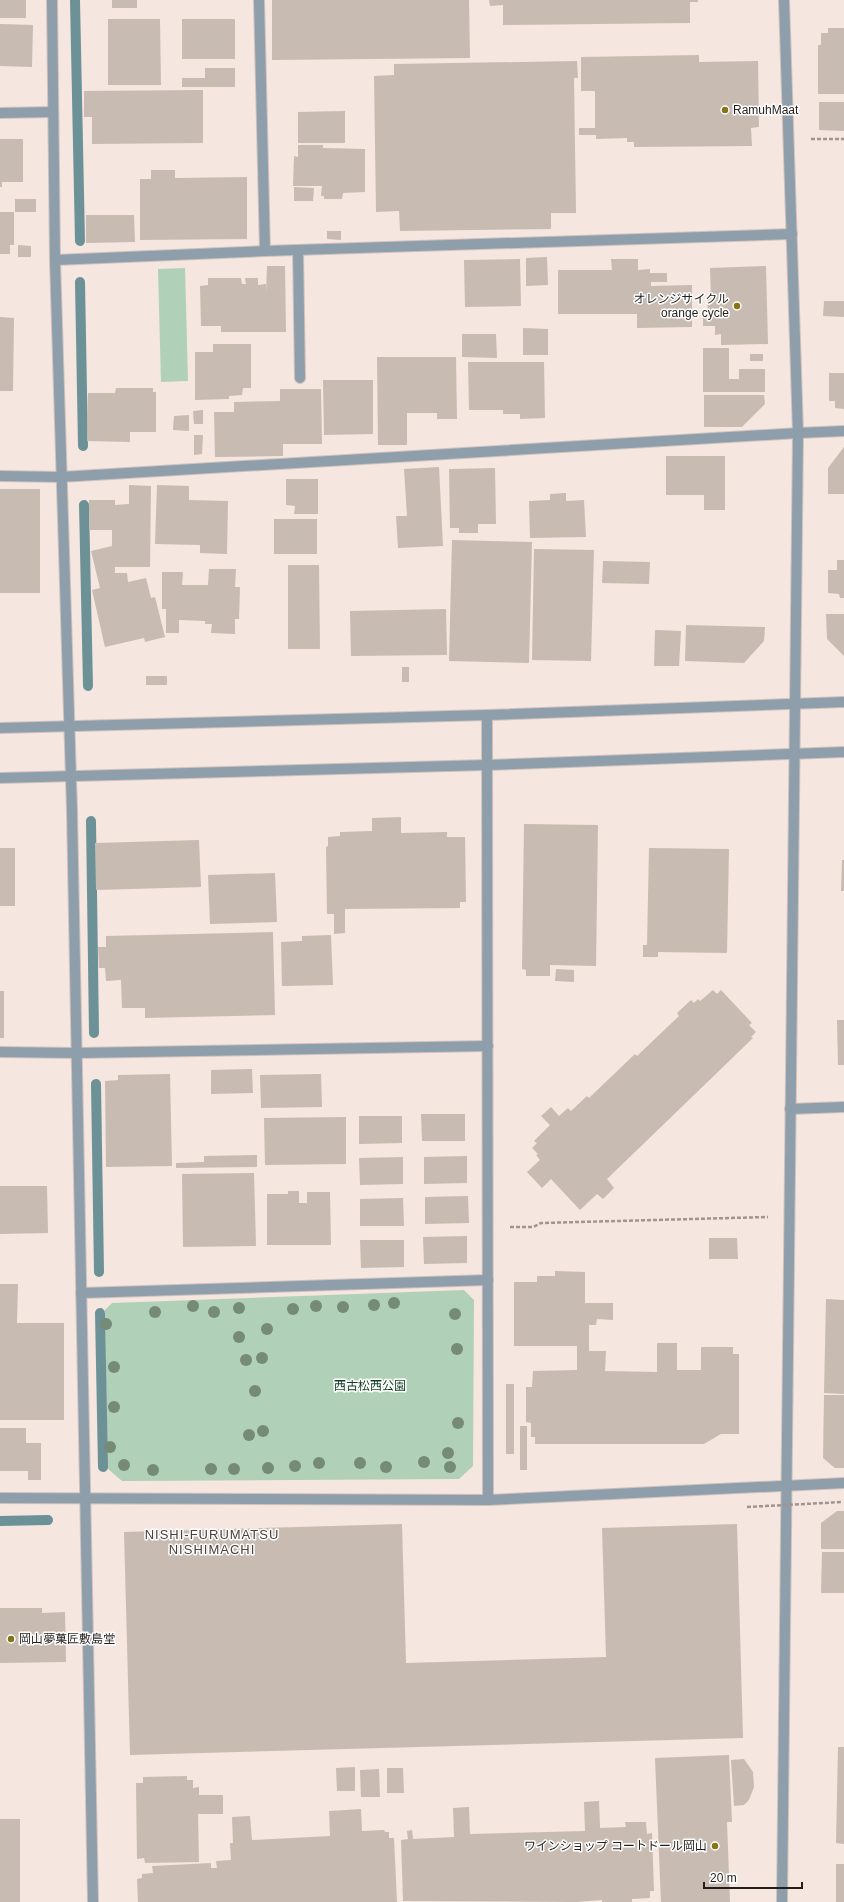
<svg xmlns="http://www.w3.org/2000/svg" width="844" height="1902" font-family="Helvetica,'Noto Sans JP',sans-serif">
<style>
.green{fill:#b0d0b8}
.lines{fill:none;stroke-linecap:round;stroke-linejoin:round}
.stream{stroke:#6c9297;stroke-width:10}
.building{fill:#c7bbb2}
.service-casing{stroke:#cfc2bd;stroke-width:12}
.minor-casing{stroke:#cfc2bd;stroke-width:12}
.tertiary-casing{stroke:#cfc2bd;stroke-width:12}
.path{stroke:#9f9490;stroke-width:2.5;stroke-dasharray:4 2;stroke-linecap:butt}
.service{stroke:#8e9eab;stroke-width:10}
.minor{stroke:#8e9eab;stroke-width:10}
.tertiary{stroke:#8e9eab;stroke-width:10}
.path-bridge{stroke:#9f9490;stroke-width:2.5;stroke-dasharray:4 2;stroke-linecap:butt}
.tree{fill:#768a78}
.poi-dot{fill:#867417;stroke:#fff;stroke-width:1.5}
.labels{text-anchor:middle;stroke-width:3;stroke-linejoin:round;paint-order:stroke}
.poi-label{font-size:12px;fill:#231e1c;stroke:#fff;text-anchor:start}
.park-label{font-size:12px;fill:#0f3e22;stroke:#fff}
.neighbourhood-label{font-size:13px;letter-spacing:1px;fill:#4b403b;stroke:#fff}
</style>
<rect width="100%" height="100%" fill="#f5e6e0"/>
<g class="green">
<path d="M185 268 188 381 161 382 158 269Z"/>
<path d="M464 1290 474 1300 473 1466 459 1479 122 1481 107 1468 105 1310 112 1303Z"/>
</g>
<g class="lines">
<g class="stream">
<path d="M75 0 80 241"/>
<path d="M80 282 83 446"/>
<path d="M84 505 88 686"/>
<path d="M91 821 94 1033"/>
<path d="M96 1084 99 1272"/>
<path d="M100 1313 103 1467"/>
<path d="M0 1521 48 1520"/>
</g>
</g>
<g class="building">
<rect x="0" y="0" width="26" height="18"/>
<rect x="112" y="0" width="25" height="8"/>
<path d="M272 0H469L470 58 272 60Z"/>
<path d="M489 0H698V2H690V23L503 25V5L490 6Z"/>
<path d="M108 19H160L161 85H108Z"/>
<rect x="182" y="19" width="53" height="40"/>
<path d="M0 24 33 25 32 67 0 66Z"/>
<path d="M828 28H844V94H818V45H821V33H828Z"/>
<path d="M699 55V62L758 61 759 127 751 128 752 146 634 147V142H627V138L596 139V135H579V128H595V91H581V57Z"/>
<path d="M577 61 578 78H574L576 213H551V229L400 231 399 211 376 212 374 76 394 75V64Z"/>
<path d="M205 68H235V87H182V78H205Z"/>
<path d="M203 90V143L92 144V117H84V91Z"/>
<path d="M819 102H844V131L819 130Z"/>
<path d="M345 111V143H298V112Z"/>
<path d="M0 139H23V182H2V187H0Z"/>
<path d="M298 145H323V148L365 149V192L343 193 342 199H324V196H321L322 186H293L294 156 298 157Z"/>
<path d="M151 170H175V178L247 177V239L140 240V179H151Z"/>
<path d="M294 187 314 188 313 201H294Z"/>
<rect x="15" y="199" width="21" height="13"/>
<path d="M0 212H14V245H10V254H0Z"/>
<path d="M86 215H134L135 242 86 243Z"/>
<path d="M327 231H341V240L327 239Z"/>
<path d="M18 245 31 246V257H18Z"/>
<path d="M547 257 548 285 526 286V258Z"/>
<path d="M520 259 521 306 465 307 464 260Z"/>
<path d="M611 259H638V270L650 269V273H667V282H651V286L692 285V327L637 328V314H558V270H612Z"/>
<path d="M267 266H285L286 332H221V326H201L200 286 208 285V278H241L242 284H246L245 278H258V285L266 284V294Z"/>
<path d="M766 266 768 344 721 345V334L715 335V326H703V316H708L707 297H711L710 268Z"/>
<path d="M824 301H844V317L823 316Z"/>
<path d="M0 317 14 318 13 391H0Z"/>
<path d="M523 328 548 329V355H523Z"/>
<path d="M462 334H496L497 358 462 357Z"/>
<path d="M213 344H251V388H243L242 395 229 396V399L195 400V352H213Z"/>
<path d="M703 348H729V379H739V369H765V392H703Z"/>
<rect x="750" y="354" width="13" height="7"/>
<path d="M377 357H456L457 419H437V413H407V445H378Z"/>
<path d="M468 362H544L545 418 520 419V414H503V410H469Z"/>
<path d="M829 373H844V409L835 408V401H829Z"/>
<path d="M323 380H373V434L324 435Z"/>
<path d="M116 388H153V392H156V432H130V442L87 441 88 393H115Z"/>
<path d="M280 389H321L322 444H283V456L215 457 214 412H234V402L280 401Z"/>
<path d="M704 395H764L765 404 742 427H704Z"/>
<path d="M203 410V424H194L193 411Z"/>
<path d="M189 415V431L173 430 174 416Z"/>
<path d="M194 435H203L202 454 194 455Z"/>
<path d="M844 447V494H828V468Z"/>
<path d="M666 456H725V510H704V495H666Z"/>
<path d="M439 467 443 546 398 548 396 516H407L404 469Z"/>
<path d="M495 468 496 524H478V533H459V528H450L449 469Z"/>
<path d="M286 479H318V514H294L295 506 286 505Z"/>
<path d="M129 485 151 486 150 567H115V573H127L128 582 146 578 151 598 155 597 165 637 145 642 144 638 105 647 92 590 100 588 91 551 112 546V530H89V500H115V505L129 504Z"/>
<path d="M157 485 189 486V500L228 501 227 554 200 553V545L155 544Z"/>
<rect x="0" y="489" width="40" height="104"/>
<path d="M566 493V501L584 500 586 537 530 538 529 501 550 500V494Z"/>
<rect x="274" y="519" width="43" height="35"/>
<path d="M452 540 532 542 529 663 449 661Z"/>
<path d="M534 549 594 550 591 661 532 660Z"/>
<path d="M837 560H844V598H840L839 594 828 593V570H837Z"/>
<path d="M603 561 650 562 649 584 602 583Z"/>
<path d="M288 565H319L320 649H288Z"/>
<path d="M209 569H236L235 587H240L239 619H235V634L211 633 212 624H205V621L179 620V633H166V609H162V572H183L182 585H208Z"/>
<path d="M446 609 447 655 351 656 350 611Z"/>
<path d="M826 614H844V656L827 639Z"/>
<path d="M686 625 765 627 764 641 744 663 685 661Z"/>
<path d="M655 630 681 631 679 666H654Z"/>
<rect x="402" y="667" width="7" height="15"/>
<rect x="146" y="676" width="21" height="9"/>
<path d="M401 817V833L447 832V837H465L466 902H460V908L345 909V933L334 934V914H327L326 847 328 846V837L340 836V832L372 831V818Z"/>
<path d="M524 824 598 825 596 966 550 965V976H526V970L522 969Z"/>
<path d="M199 840 201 887 96 890 95 843Z"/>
<rect x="0" y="848" width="15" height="58"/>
<path d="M649 848 729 849 727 953 658 952V957H643V945H647Z"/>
<path d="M842 860H844V891H841Z"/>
<path d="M275 873 277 922 210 924 208 875Z"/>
<path d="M273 932 275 1015 145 1018V1008H122L121 980 106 981 105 968H99L98 947H106V936Z"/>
<path d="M331 935 333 985 282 986 281 942 302 941V936Z"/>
<path d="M556 969 574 970V982L555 981Z"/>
<path d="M713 990 717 994 721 990 752 1023 749 1025 756 1032 751 1037 753 1038 607 1179 614 1188 603 1199 597 1194 580 1210 551 1179 542 1188 527 1172 540 1160 536 1155 538 1154 532 1148 537 1143 534 1141 550 1125 541 1116 551 1107 559 1116 568 1108 571 1111 587 1096 589 1098 635 1054 637 1056 679 1016 677 1013 691 1000 694 1003 698 999 700 1001Z"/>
<rect x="0" y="991" width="4" height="47"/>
<path d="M837 1020H844V1065H838Z"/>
<path d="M252 1069 253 1093 211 1094V1070Z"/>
<path d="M170 1074 172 1166 106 1167 105 1081 118 1080V1075Z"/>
<path d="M321 1074 322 1107 261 1108 260 1075Z"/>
<path d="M421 1114H465V1141H422Z"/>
<path d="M359 1116H402V1143L359 1144Z"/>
<path d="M346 1117V1164L265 1165 264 1118Z"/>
<path d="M257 1155V1167L176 1168V1163L204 1162V1156Z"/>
<path d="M467 1156V1183L424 1184V1157Z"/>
<path d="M403 1157V1184L360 1185 359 1158Z"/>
<path d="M254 1173 256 1246 183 1247 182 1174Z"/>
<path d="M0 1186H47L48 1233 0 1234Z"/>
<path d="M288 1191H299V1203H307V1192H330L331 1245H267V1194H288Z"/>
<path d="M468 1196 469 1223 425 1224V1197Z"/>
<path d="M403 1198 404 1226H360V1199Z"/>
<path d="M467 1236V1263L424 1264 423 1237Z"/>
<path d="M709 1238H737L738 1259H709Z"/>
<path d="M360 1240H404V1267L361 1268Z"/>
<path d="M555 1271 585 1272V1303H613V1320L597 1319 596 1325H589V1351H606L605 1371 657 1372V1343H677V1370H701V1347H733V1354H739V1434H721L704 1444H535V1437H531V1423L526 1422V1387H532L533 1371 577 1370V1346H514V1282H537V1276H555Z"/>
<path d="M0 1284H18L17 1323H64V1420H0Z"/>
<path d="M826 1299 844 1300V1394L824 1393Z"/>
<rect x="506" y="1384" width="8" height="70"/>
<path d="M824 1395H844V1468H835L823 1458Z"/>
<rect x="520" y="1426" width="7" height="44"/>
<path d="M0 1428H26V1443H41V1480H28V1471H0Z"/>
<path d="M837 1511H844V1549H821V1523Z"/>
<path d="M402 1524 406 1663 606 1657 602 1528 737 1524 743 1738 130 1755 124 1532Z"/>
<path d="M822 1552H844V1593H821Z"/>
<path d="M0 1608H42V1613L65 1612 66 1662 0 1663Z"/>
<path d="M838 1747H844V1844L836 1843Z"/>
<path d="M729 1755 732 1822H727L730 1902H661L655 1758Z"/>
<path d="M744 1759 753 1772 754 1787 749 1800 744 1805 734 1806 731 1760Z"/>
<path d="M355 1767V1791H337L336 1768Z"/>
<path d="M387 1768H403L404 1793H387Z"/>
<path d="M379 1769 380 1797H361L360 1770Z"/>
<path d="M187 1776V1780H193V1788L199 1787V1795H223V1814H198L199 1862 145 1863 144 1858 137 1859 136 1783H143V1777Z"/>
<path d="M599 1801 600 1828 626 1827 625 1822H646L647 1834 652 1833 654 1891H650V1898L632 1899V1902H602V1900L576 1902 403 1901 401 1840 408 1839 407 1831 412 1830 413 1839 454 1837 453 1808 469 1807 470 1834 585 1831 584 1802Z"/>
<path d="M361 1809 362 1831 384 1830 385 1832H389V1838H394L397 1902H138L137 1879 142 1878V1874L153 1873 152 1866 211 1863V1868H217L216 1861 231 1860 230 1843H233L232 1817 250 1816 252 1840 330 1836 329 1811Z"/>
<rect x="0" y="1819" width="20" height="83"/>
<rect x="836" y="1864" width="8" height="38"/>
</g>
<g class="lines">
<g class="service-casing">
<path id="service" d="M0 1052 77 1053"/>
</g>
<g class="minor-casing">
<g id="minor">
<path d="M52 0 55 260 72 811 93 1902"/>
<path d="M259 0 265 251"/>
<path d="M0 113 53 112"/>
<path d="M298 250 300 378"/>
<path d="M55 260 265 251 792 234"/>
<path d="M0 476 61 477 798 433 844 431"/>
<path d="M487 715 488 1500"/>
<path d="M77 1053 488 1046"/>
<path d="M790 1109 844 1107"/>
<path d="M81 1293 488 1280"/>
<path d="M0 1498 488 1500 844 1483"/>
</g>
</g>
<g class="tertiary-casing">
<g id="tertiary">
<path d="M0 728 487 715 844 702"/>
<path d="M0 778 487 765 844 752"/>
<path d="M782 1902 798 433 784 0"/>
</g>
</g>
<g class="path">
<path d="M811 139H844"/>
<path d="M510 1227H533L541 1223 768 1217"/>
</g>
<use href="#service" class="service"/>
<use href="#minor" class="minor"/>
<use href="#tertiary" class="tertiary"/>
<path class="path-bridge" d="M747 1507 842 1502"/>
</g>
<g class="tree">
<circle cx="394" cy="1303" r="6"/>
<circle cx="374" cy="1305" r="6"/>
<circle cx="193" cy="1306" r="6"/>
<circle cx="316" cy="1306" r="6"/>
<circle cx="343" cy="1307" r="6"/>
<circle cx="239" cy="1308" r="6"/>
<circle cx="293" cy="1309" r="6"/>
<circle cx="155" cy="1312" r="6"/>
<circle cx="214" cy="1312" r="6"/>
<circle cx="455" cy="1314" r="6"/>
<circle cx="106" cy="1324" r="6"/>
<circle cx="267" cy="1329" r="6"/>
<circle cx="239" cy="1337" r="6"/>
<circle cx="457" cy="1349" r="6"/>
<circle cx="262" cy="1358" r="6"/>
<circle cx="246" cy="1360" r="6"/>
<circle cx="114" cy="1367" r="6"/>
<circle cx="255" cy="1391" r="6"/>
<circle cx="114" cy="1407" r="6"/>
<circle cx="458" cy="1423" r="6"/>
<circle cx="263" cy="1431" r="6"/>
<circle cx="249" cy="1435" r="6"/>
<circle cx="110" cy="1447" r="6"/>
<circle cx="448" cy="1453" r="6"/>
<circle cx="424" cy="1462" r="6"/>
<circle cx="319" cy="1463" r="6"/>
<circle cx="360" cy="1463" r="6"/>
<circle cx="124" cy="1465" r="6"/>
<circle cx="295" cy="1466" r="6"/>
<circle cx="386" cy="1467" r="6"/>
<circle cx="450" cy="1467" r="6"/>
<circle cx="268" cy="1468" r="6"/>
<circle cx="211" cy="1469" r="6"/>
<circle cx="234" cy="1469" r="6"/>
<circle cx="153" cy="1470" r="6"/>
</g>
<g class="poi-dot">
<circle cx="725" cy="110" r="4"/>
<circle cx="737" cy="306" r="4"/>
<circle cx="11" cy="1639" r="4"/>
<circle cx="715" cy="1846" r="4"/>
</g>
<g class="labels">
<g class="poi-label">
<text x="733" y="114">RamuhMaat</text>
<text x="729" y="303" text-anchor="end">オレンジサイクル<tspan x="729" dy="14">orange cycle</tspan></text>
<text x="19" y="1643">岡山夢菓匠敷島堂</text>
<text x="707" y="1850" text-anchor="end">ワインショップ コートドール岡山</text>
</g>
<g class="park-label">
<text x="370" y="1390">西古松西公園</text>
</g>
<g class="neighbourhood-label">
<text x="212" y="1539">NISHI-FURUMATSU<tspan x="212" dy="15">NISHIMACHI</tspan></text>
</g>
</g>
<path d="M704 1882v6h98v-6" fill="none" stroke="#231e1c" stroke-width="2"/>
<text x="710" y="1882" font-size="12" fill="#231e1c" stroke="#ffffff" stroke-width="3" paint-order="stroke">20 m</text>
</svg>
